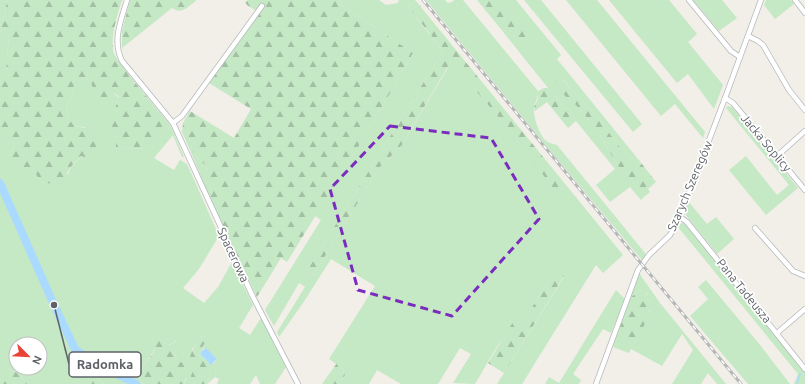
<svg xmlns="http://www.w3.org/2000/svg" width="805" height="384" font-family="Ubuntu,sans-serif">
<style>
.green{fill:#c5e8c5;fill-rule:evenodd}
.forest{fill:url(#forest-firs)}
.water{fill:#aadaff}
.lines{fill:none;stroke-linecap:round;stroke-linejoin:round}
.stream{stroke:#aadaff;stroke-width:1.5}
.river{stroke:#aadaff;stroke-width:8}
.minor-casing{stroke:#b5b8bc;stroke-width:6}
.minor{stroke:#fff;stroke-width:4.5}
.rail-casing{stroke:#b6b7b8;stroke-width:3}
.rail{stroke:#fff;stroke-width:1.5;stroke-dasharray:4.5;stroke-linecap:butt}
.marked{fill:none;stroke:#7b2cbf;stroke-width:3;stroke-dasharray:8 5;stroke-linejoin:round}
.labels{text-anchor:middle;stroke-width:3.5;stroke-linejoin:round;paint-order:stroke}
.street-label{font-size:12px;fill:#5f6368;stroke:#fff}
.leader{fill:none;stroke:#5f6368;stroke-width:1.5}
.callout-dot{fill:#5f6368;stroke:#fff;stroke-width:1.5}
.callout{fill:#fff;stroke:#5f6368;stroke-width:1.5}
.callout-label{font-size:13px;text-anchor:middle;font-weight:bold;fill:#5f6368}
</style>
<defs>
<pattern id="forest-firs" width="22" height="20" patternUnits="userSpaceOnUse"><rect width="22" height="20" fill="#c5e8c5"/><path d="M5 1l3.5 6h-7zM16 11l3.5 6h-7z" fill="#a3c0a4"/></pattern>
</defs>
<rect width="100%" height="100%" fill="#f1efe8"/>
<g class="green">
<path d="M0 0H7L5 13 0 26Z"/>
<path d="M341 0H379L386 5 398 3 399 0H415L416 1 407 6 443 51 310 266 307 272 309 275 314 274 379 168 402 145 446 71 451 60 511 132 538 167 560 190 566 185 623 255 603 273 596 265 522 384H497L564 277 554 271 525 319C501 332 489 362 475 384L453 383 471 354 460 348 438 384H401L377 370 369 384H338L345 375 342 368 329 359 375 286 331 259 303 303 279 337 277 332 305 287 299 283 274 326 265 310 321 220 315 216 374 121 413 53 340 4Z"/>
<path d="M426 0H445L448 3 452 2 454 0H463L538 91C538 100 535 101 534 107 533 116 538 132 545 140 548 143 553 144 557 145L645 253 646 256 642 260 547 147Z"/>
<path d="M502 0H516L561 55 557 59 642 164 637 162 624 153 596 115 572 91 564 80 548 63 565 96 574 103 595 127 620 169 626 174 644 197 641 200 630 187 610 202 596 185 615 169 576 121C565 112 559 98 548 88L500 28 519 39 525 38C520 23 512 12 502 0Z"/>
<path d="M524 0H541L642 124 633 132Z"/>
<path d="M566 0H597L705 132 703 138 675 104 661 116Z"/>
<path d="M609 0H669L697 34 688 42 723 85 714 109 688 74 677 83Z"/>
<path d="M693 0H722L737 18 719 31Z"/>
<path d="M766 0H791L794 4 775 19 764 5Z"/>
<path d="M0 31 9 37 6 71H0Z"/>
<path d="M85 79C97 81 110 90 119 98L116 104 113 131 116 138V149L151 148 171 126 184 157H182L173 135 154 158 174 170 180 160 187 164 219 236 199 269 183 288 204 303 218 287 232 262 253 305 239 328 250 335 261 318 286 367 275 384H260L256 375 250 384H217L219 379 215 377 207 384H205L218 366 214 363 217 359 204 348 200 354V350L203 345 202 336 192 349 190 361 191 367 193 371V382H198V384H184L186 379 174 353 178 347 176 341 169 345 160 339 155 349 139 372V381L144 384H104C95 376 86 370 75 366L76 379 74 384H27L26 382 16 372 3 367 0 365V133L5 139 14 144 11 153 12 161 21 169H32L42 183 68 174 71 167 82 156 88 158 91 153 85 127C71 127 70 122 66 109L73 93 74 83ZM16 344H40V368H16Z"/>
<path d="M728 106 732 107 798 188 766 215 729 170 746 156 777 195 789 185 726 108Z"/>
<path d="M190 150C196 157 208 165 209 175 210 181 210 185 212 191L208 194Z"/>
<path d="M688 201 707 224 716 217 734 239 717 254 685 214Z"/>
<path d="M683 223 685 224 805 372V384H794L798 374 678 227 679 224Z"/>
<path d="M639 273 660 303 726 384H717L708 373 701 384H672L693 350 682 334 662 366 631 349 629 353 613 347 617 332 622 335 636 340 650 311 648 294 640 290 630 298Z"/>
<path d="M706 280 760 345 790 384H748L690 316 708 299 698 287Z"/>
<path d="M616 290 625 299 611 333 603 329 573 374 581 380 579 384H545L549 377 559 383Z"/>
</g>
<g class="forest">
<path d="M7 0H122C117 16 111 35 113 51 115 61 162 114 171 126L151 148 116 149V138L113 131 111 119 119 97 114 93 110 96 104 99 95 94 90 80 85 79 74 84 73 93 66 109C73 132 75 124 94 130L99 140V146L88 158 81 156C78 160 73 164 70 168 62 183 59 184 42 183L32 169H21L11 161V153L14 144 5 139 0 133V71H6L9 37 0 31V26L5 13Z"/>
<path d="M130 0H195L196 1C187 7 182 15 172 8L122 48V31Z"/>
<path d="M248 0H341L340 4 413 53 374 121 287 262 281 258 257 297 208 194 212 191 209 183V175L206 166 190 150 182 132 183 123 190 111 234 138 251 109 209 83 263 8 262 5 255 10 247 5 245 2Z"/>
<path d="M477 0H502C512 12 520 23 526 38L519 39 500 28Z"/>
<path d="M416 1 566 185 560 190 553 188 511 132 451 61 402 145 379 168 314 274 309 275 307 272 310 266 443 51 422 24 407 6Z"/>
<path d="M544 63H548L556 70 572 91 596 115 624 153 637 162 642 164 656 182 648 189 650 192 644 197 626 174 620 169 595 127 574 103 565 96 546 68Z"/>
<path d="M544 88H548C559 98 565 112 576 121L568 128 547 102 535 111 534 107 538 99V91Z"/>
<path d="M554 271 564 276 504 373 488 363 513 322 518 323 525 319Z"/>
<path d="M640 290C643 291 646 293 648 295 656 306 642 330 636 340L629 339 617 332 630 298Z"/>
<path d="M207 332 209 333 210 336 200 350V354L210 364 214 363 218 366 205 384H198V382L193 383 191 376 193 371C184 358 196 341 207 332Z"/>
<path d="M160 339 169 345 177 341 178 347 174 353 177 360 188 366 184 384H144L139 381V372L155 350 156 342Z"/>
<path d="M337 363 342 368 345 375 338 384H322Z"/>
<path d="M79 364C86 372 96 377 104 384H74L76 379 75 366Z"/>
<path d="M0 365 3 367 16 372 26 382 27 384H0Z"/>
</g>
<path class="water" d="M206 348 217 359 211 365 200 354 202 351Z"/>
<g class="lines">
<path class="stream" d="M797 384 800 374"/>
<path class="river" d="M0 183 54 305 75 349 92 361 136 384"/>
<g class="minor-casing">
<g id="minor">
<path d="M127 0C121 21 112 40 122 61L173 123 253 297 298 384"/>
<path d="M689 0 731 51 740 57"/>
<path d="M795 0 805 13"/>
<path d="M748 36 758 41 763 45 789 90 805 110"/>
<path d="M725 98 733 103 805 190"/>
<path d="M173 123 182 116 262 6"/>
<path d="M777 156 805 131"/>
<path d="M680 217 687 222 805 369"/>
<path d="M755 228 793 271 805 276"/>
<path d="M777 333 805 309"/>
<path d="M596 384 638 270 649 255 670 235 680 217 725 98 761 0"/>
</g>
</g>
<use href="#minor" class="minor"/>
<g class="rail-casing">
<path id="rail" d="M423 0 741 384"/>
</g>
<use href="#rail" class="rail"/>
</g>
<path class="marked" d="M390 126 491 138 539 219 452 316 358 290 330 189Z"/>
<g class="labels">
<g class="street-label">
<text transform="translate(766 143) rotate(50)" y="4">Jacka Soplicy</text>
<text transform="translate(690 186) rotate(-67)" y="4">Szarych Szeregów</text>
<text transform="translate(233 255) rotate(65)" y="4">Spacerowa</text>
<text transform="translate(744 291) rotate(51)" y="4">Pana Tadeusza</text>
</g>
</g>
<path class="leader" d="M54 305L69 364"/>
<circle class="callout-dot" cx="54" cy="305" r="4"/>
<rect class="callout" x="69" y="352" width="72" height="25" rx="4"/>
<g class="callout-label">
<text x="105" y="369">Radomka</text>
</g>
<g transform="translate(28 356) rotate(114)"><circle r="19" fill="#ffffff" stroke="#bfc1c3"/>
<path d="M0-3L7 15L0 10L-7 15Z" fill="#ea4335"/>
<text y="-6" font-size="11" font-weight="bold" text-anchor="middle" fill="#5f6368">N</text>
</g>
</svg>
